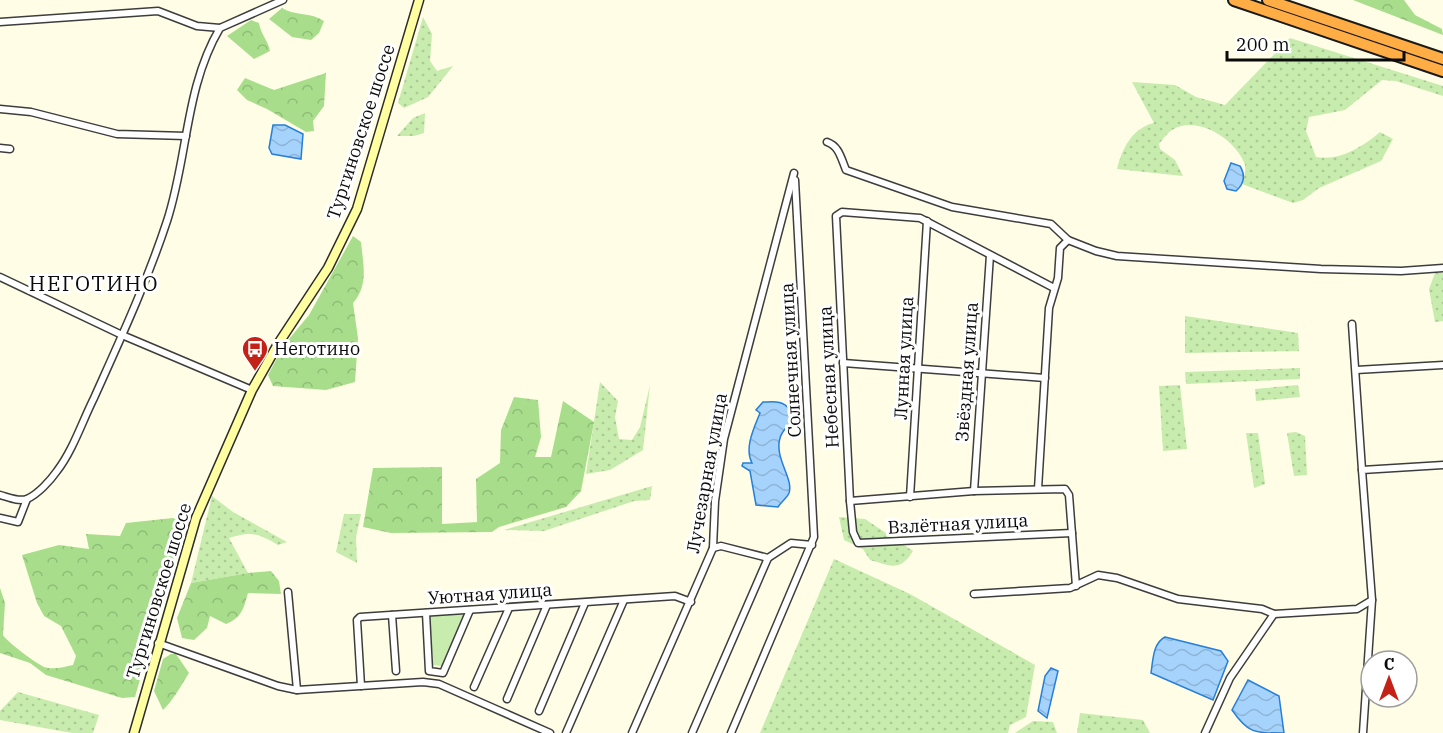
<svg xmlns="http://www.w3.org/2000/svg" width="1443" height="733" font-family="'IBM Plex Serif',serif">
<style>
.grass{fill:url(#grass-dots)}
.forest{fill:url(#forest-crowns)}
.park{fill:#c7ecad}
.water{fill:url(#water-waves);stroke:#267fd9;stroke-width:1.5}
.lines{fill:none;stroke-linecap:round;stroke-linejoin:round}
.street-casing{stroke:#3d3d3d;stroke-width:9}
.secondary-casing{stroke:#2c2c2c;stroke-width:11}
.highway-casing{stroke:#1b1b1b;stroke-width:14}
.street{stroke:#fff;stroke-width:6}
.secondary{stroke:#fffea1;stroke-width:8}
.highway{stroke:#ffad44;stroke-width:10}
.labels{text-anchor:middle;stroke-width:6;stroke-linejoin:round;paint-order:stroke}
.street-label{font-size:18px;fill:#0a0a0a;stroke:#fff}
.poi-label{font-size:18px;fill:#0a0a0a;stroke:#fff;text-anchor:start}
.quarter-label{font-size:21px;letter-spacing:1.5px;fill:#0a0a0a;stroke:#fff}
</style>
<defs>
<pattern id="grass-dots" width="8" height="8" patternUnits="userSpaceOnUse" patternTransform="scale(1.5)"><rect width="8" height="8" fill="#c7ecad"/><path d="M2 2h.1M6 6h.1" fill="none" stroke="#aac994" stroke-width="1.8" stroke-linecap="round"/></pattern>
<pattern id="forest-crowns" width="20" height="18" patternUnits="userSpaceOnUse" patternTransform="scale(1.5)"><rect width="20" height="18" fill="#a8de8b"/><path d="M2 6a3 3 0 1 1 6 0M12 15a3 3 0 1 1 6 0" fill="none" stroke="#8fbd77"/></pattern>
<pattern id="water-waves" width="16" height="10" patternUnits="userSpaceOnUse" patternTransform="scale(1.5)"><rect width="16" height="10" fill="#a6d3fc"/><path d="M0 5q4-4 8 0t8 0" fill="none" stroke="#8eb4d7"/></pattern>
</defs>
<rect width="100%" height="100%" fill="#fffde6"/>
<g class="grass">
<path d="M423 17 432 34 430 61 437 71 453 66 428 97 404 108 398 103Z"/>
<path d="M1290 38 1443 86V96L1396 81 1382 80 1345 110 1309 117 1306 131 1316 157C1340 161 1361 148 1380 132L1393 139 1381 161 1319 188 1303 200 1293 203 1242 184C1244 178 1246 171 1245 165 1237 140 1197 114 1172 130 1167 133 1163 139 1159 144L1160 149 1175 160 1183 176 1117 169C1122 149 1132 128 1154 123L1132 82 1175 85 1196 97 1225 105Z"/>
<path d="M425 113 424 133 414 136H397L413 118Z"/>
<path d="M1435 273H1443V321L1435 322 1429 289Z"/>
<path d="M1185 316 1298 333 1299 351 1185 353Z"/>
<path d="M1300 368V379L1186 384 1185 372Z"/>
<path d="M600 382 618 401 615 417 619 439 632 440 640 427 650 385 643 450 610 470 586 474Z"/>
<path d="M1180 385 1187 449 1163 451 1159 386Z"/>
<path d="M1298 385 1300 397 1256 401 1255 389Z"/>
<path d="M1296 432 1305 436 1307 475 1294 476 1287 433Z"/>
<path d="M1246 433H1258L1265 484 1254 488Z"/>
<path d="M652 486 650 500 634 501 544 531 504 530Z"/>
<path d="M212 496 233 512 287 542 278 545C257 533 252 531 229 538L248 573 191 583Z"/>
<path d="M344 514H361L356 537 357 563 336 552Z"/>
<path d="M839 517 865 519 913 551C900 572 891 566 870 560L863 549 844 540Z"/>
<path d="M834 559 910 594 1035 665 1026 717 1010 725 1008 733H760Z"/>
<path d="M18 692 99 715 93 733H72L0 720V711Z"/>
<path d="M1080 713 1143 720 1150 733H1077Z"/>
<path d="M1033 721 1053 722 1057 733H1015Z"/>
</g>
<g class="forest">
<path d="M1353 0H1404L1415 15 1442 29 1443 35Z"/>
<path d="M282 8C295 16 311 12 324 21L319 33 311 40 292 37 269 19Z"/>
<path d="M251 20 259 23C261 35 268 40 270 51L254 59 227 36Z"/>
<path d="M326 73 324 106 313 121 314 131 306 132 267 109 247 100 237 90 245 78 274 90Z"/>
<path d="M353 236 361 242C363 264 369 285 353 303L358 338 355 382 326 390 273 386 268 375 284 345 309 315Z"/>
<path d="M514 397 538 400 541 437 535 457H551L563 401 594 422 581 491 566 507 499 527 492 532 391 533 363 527 373 468 442 467V524L477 522 476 479 500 463 501 430Z"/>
<path d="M173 518 184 524 135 697 122 698 46 675 30 663 0 653V588L5 603 3 635C8 643 36 663 44 667 53 670 64 667 73 665L76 656 61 626 44 616 37 603 22 555 59 545 89 549 86 534 120 536 126 523Z"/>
<path d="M271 571 279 581 281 594 248 593C244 607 242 618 226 624L210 616 207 628 194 640 182 638 177 618 191 583 248 573Z"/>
<path d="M171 654H176L189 673C182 684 172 702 163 710L154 691 163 659Z"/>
</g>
<path class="park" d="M462 613 464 615 442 666 433 665 430 617 433 614Z"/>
<g class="water">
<path d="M273 125H285L303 134 301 159 272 154 269 148Z"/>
<path d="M1231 163 1240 166C1246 176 1244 184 1236 191L1227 189 1224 181Z"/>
<path d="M763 402C773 402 783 400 789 409 797 422 782 428 780 438 774 458 794 479 789 493 787 498 781 502 778 507L756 505 750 471 742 466 743 463H752C744 448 754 428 760 413L756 410Z"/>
<path d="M1165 637 1221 651 1228 661 1213 700 1151 673C1153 660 1153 643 1165 637Z"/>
<path d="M1051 668 1058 671 1047 718 1038 711 1045 676Z"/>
<path d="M1248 680 1279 696 1284 733C1253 733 1248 733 1232 710Z"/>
</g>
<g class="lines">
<g class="street-casing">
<g id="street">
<path d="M0 22 158 11 197 26 220 28"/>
<path d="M0 109 31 112 117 134 186 136"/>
<path d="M827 142C839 146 841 158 846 170L952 207 1051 224 1068 240 1096 251 1117 256 1321 269 1401 271 1443 268"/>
<path d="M0 148 10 149"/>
<path d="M0 277 122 335 252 390"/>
<path d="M1054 288 920 218 842 212 836 216 850 501 853 532 858 543 1072 533"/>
<path d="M1352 324 1362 470"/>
<path d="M843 363 1045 378"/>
<path d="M1356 370 1443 365"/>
<path d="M1038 489 1049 308 1058 278 1060 248 1068 240"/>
<path d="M974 491 990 255"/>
<path d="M0 495C8 497 18 502 27 499 38 494 50 481 57 471 73 450 82 422 94 398 120 340 147 282 167 221 188 157 185 87 220 28L283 0"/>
<path d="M910 497 927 221"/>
<path d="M850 501 974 491 1065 489 1069 495 1076 586"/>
<path d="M0 518 18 522 27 499"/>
<path d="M713 548 721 546 768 558 791 543 812 545"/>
<path d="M288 592 297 690"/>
<path d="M974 594 1070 588 1098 575 1117 578 1178 599 1262 609 1274 614 1357 609 1372 600"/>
<path d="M426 613 429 671 443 673 470 610"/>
<path d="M392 615 396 671"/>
<path d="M158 643 278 686 297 690 423 682 439 684 550 733"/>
<path d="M361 686 357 620 360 617 675 596 691 602"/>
<path d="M474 687 509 608"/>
<path d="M507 699 547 605"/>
<path d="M539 711 585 603"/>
<path d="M566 733 624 600"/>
<path d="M632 733 713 548 715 501 724 439 794 173"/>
<path d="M692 733 768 558"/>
<path d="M731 733 814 537 795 180"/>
<path d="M1205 733 1230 678 1274 614"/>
<path d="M1363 733 1372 600 1362 470 1443 465"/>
</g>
</g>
<g class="secondary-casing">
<path id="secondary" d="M134 733 196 518 252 390 278 344 328 268 357 209 419 0"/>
</g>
<g class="highway-casing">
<g id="highway">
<path d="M1234 0 1443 71"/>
<path d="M1268 0 1443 59"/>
</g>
</g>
<use href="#street" class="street"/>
<use href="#secondary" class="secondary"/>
<use href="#highway" class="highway"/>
</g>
<defs>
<g id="bus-pin" transform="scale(1.35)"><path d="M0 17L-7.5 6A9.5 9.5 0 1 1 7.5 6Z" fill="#c42117" stroke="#fff"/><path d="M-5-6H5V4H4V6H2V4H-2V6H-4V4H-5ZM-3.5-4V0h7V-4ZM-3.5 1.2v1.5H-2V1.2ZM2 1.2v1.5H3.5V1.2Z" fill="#fff"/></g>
</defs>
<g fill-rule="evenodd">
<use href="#bus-pin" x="255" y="349"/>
</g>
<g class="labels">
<g class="street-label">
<text transform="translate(361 132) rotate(-72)" y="6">Тургиновское шоссе</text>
<text transform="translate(904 358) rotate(-87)" y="6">Лунная улица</text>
<text transform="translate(791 360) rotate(-93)" y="6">Солнечная улица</text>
<text transform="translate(967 372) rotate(-86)" y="6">Звёздная улица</text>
<text transform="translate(829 377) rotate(-93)" y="6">Небесная улица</text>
<text transform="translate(707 473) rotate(-80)" y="6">Лучезарная улица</text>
<text transform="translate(958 524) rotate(-3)" y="6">Взлётная улица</text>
<text transform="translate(159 591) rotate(-73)" y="6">Тургиновское шоссе</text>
<text transform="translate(490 594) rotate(-4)" y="6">Уютная улица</text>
</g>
<g class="poi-label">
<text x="274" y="355">Неготино</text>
</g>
<g class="quarter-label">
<text x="94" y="291">НЕГОТИНО</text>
</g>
</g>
<g transform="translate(1389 679)"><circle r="28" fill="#ffffff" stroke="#9d9d9d" stroke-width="1.5"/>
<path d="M0-4.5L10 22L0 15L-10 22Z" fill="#c42117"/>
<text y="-9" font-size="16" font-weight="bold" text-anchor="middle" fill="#0a0a0a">С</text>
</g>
<path d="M1227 51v9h177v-9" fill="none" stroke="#0a0a0a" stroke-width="3"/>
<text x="1236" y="51" font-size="18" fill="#0a0a0a" stroke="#ffffff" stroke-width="4.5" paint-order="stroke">200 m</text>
</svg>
